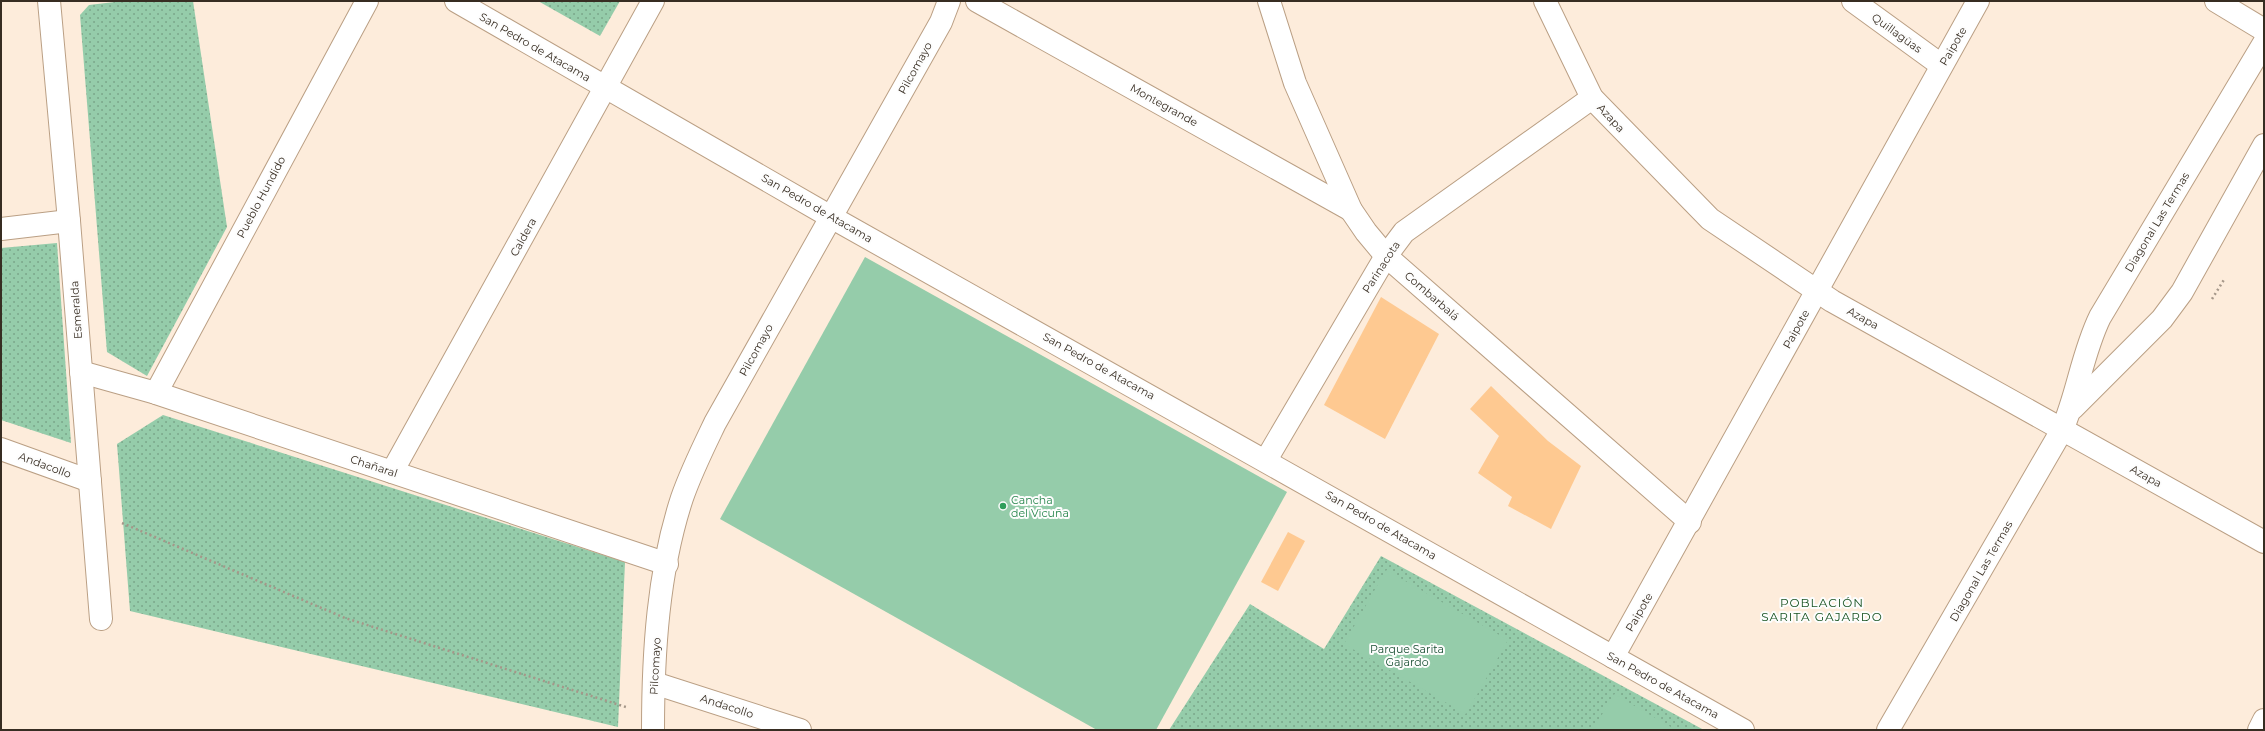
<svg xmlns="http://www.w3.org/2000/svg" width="2265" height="731" font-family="Montserrat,sans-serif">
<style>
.grass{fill:url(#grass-dots)}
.garden{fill:#95ccaa}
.building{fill:#fec991}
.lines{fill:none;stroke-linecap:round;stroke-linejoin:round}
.minor-casing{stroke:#ba9f84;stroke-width:24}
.secondary-casing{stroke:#ba9f84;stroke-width:24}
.path{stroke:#a59789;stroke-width:2.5;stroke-dasharray:2 3;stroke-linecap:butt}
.minor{stroke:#fff;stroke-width:22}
.secondary{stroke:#fff;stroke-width:22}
.leisure-dot{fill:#2e9e5b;stroke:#fdfdfd;stroke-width:1.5}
.labels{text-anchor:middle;stroke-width:4;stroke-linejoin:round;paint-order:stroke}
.street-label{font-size:11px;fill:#372d22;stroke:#fdfdfd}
.leisure-label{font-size:11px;fill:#27864d;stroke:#fdfdfd;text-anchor:start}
.park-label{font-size:11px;fill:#194f33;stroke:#fdfdfd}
.neighbourhood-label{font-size:12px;letter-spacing:1px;fill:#175220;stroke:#fdfdfd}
</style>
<defs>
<pattern id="grass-dots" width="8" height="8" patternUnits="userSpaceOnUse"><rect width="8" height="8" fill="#95ccaa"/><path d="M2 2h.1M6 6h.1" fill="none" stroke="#7aa68a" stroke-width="1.8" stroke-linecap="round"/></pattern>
</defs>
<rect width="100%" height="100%" fill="#fdecdb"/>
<g class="grass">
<path d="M123 1H193L227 227 147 376 107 352 80 15 89 5Z"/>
<path d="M538 1H620L600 36Z"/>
<path d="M57 243 71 443 1 420V248Z"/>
<path d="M163 415 625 562 618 727 130 611 117 444Z"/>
<path d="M1381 556 1704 730H1169L1250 604 1324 649Z"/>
</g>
<g class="garden">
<path d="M865 257 1287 492 1156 730H1097L720 519Z"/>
<path d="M1386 570 1508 640 1466 714 1344 644Z"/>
<path d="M1614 694 1676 730H1593Z"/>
</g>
<g class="building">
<path d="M1381 297 1439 334 1385 439 1324 405Z"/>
<path d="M1491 386 1548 441 1581 466 1551 529 1508 506 1512 497 1478 473 1499 436 1470 409Z"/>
<path d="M1288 532 1305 541 1278 591 1261 582Z"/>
</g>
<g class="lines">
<g class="minor-casing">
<g id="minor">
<path d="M49 1 69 221 101 619"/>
<path d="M456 1 831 217 1743 730"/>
<path d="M977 1 1351 210"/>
<path d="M1269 1 1295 83 1351 210 1366 232 1386 256 1690 522"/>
<path d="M1545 1 1592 98 1710 219 1832 301 2264 542"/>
<path d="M1853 1 1941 65"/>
<path d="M2216 1 2264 30"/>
<path d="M1 229 69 221"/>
<path d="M81 372 156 393 667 564"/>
<path d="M156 393 367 1"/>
<path d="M1 449 90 481"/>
<path d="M1266 460 1386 256 1404 232 1592 98"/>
<path d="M392 472 653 1"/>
<path d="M1613 657 1978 1"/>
<path d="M654 683 800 730"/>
<path d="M653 730C653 653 658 571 682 498 691 472 703 448 715 423L941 22 949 1"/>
<path d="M2259 730 2264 720"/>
</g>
</g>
<g class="secondary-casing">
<g id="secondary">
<path d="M2073 408 2162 319 2182 292 2264 145"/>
<path d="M1888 730 2062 430C2078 393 2082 354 2100 317L2264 43"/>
</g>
</g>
<g class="path">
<path d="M2212 299 2225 278"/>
<path d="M122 523 345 618 626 707"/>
</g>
<use href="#minor" class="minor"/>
<use href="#secondary" class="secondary"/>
</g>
<circle class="leisure-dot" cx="1003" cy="506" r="4"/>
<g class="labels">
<g class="street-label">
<text transform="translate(1897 33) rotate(36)" y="4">Quillagüas</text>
<text transform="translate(1953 46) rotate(-60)" y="4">Paipote</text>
<text transform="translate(535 47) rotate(30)" y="4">San Pedro de Atacama</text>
<text transform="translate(915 68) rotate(-61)" y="4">Pilcomayo</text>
<text transform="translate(1164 105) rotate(29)" y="4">Montegrande</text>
<text transform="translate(1611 118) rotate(47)" y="4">Azapa</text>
<text transform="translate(261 197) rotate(-62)" y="4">Pueblo Hundido</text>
<text transform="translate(817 208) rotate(30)" y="4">San Pedro de Atacama</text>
<text transform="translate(2157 222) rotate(-59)" y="4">Diagonal Las Termas</text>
<text transform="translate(523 237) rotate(-61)" y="4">Caldera</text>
<text transform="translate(1381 267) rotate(-57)" y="4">Parinacota</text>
<text transform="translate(1432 296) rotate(41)" y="4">Combarbalá</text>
<text transform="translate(76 310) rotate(-94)" y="4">Esmeralda</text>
<text transform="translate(1863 318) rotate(29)" y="4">Azapa</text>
<text transform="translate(1796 329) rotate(-61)" y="4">Paipote</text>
<text transform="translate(756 350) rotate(-61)" y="4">Pilcomayo</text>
<text transform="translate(1099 366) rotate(29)" y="4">San Pedro de Atacama</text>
<text transform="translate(45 465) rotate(20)" y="4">Andacollo</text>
<text transform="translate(374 466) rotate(18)" y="4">Chañaral</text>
<text transform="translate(2146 476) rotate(29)" y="4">Azapa</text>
<text transform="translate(1381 525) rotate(30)" y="4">San Pedro de Atacama</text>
<text transform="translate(1981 571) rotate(-60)" y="4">Diagonal Las Termas</text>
<text transform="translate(1639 612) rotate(-60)" y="4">Paipote</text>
<text transform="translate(655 666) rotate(-87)" y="4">Pilcomayo</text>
<text transform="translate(1663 685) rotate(29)" y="4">San Pedro de Atacama</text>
<text transform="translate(727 706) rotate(18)" y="4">Andacollo</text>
</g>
<g class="leisure-label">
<text x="1011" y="504">Cancha<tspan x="1011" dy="13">del Vicuña</tspan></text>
</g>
<g class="park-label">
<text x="1407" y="653">Parque Sarita<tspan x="1407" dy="13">Gajardo</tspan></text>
</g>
<g class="neighbourhood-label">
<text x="1822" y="607">POBLACIÓN<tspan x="1822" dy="14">SARITA GAJARDO</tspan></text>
</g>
</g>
<rect width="2265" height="731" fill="none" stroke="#372d22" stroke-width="4"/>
</svg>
